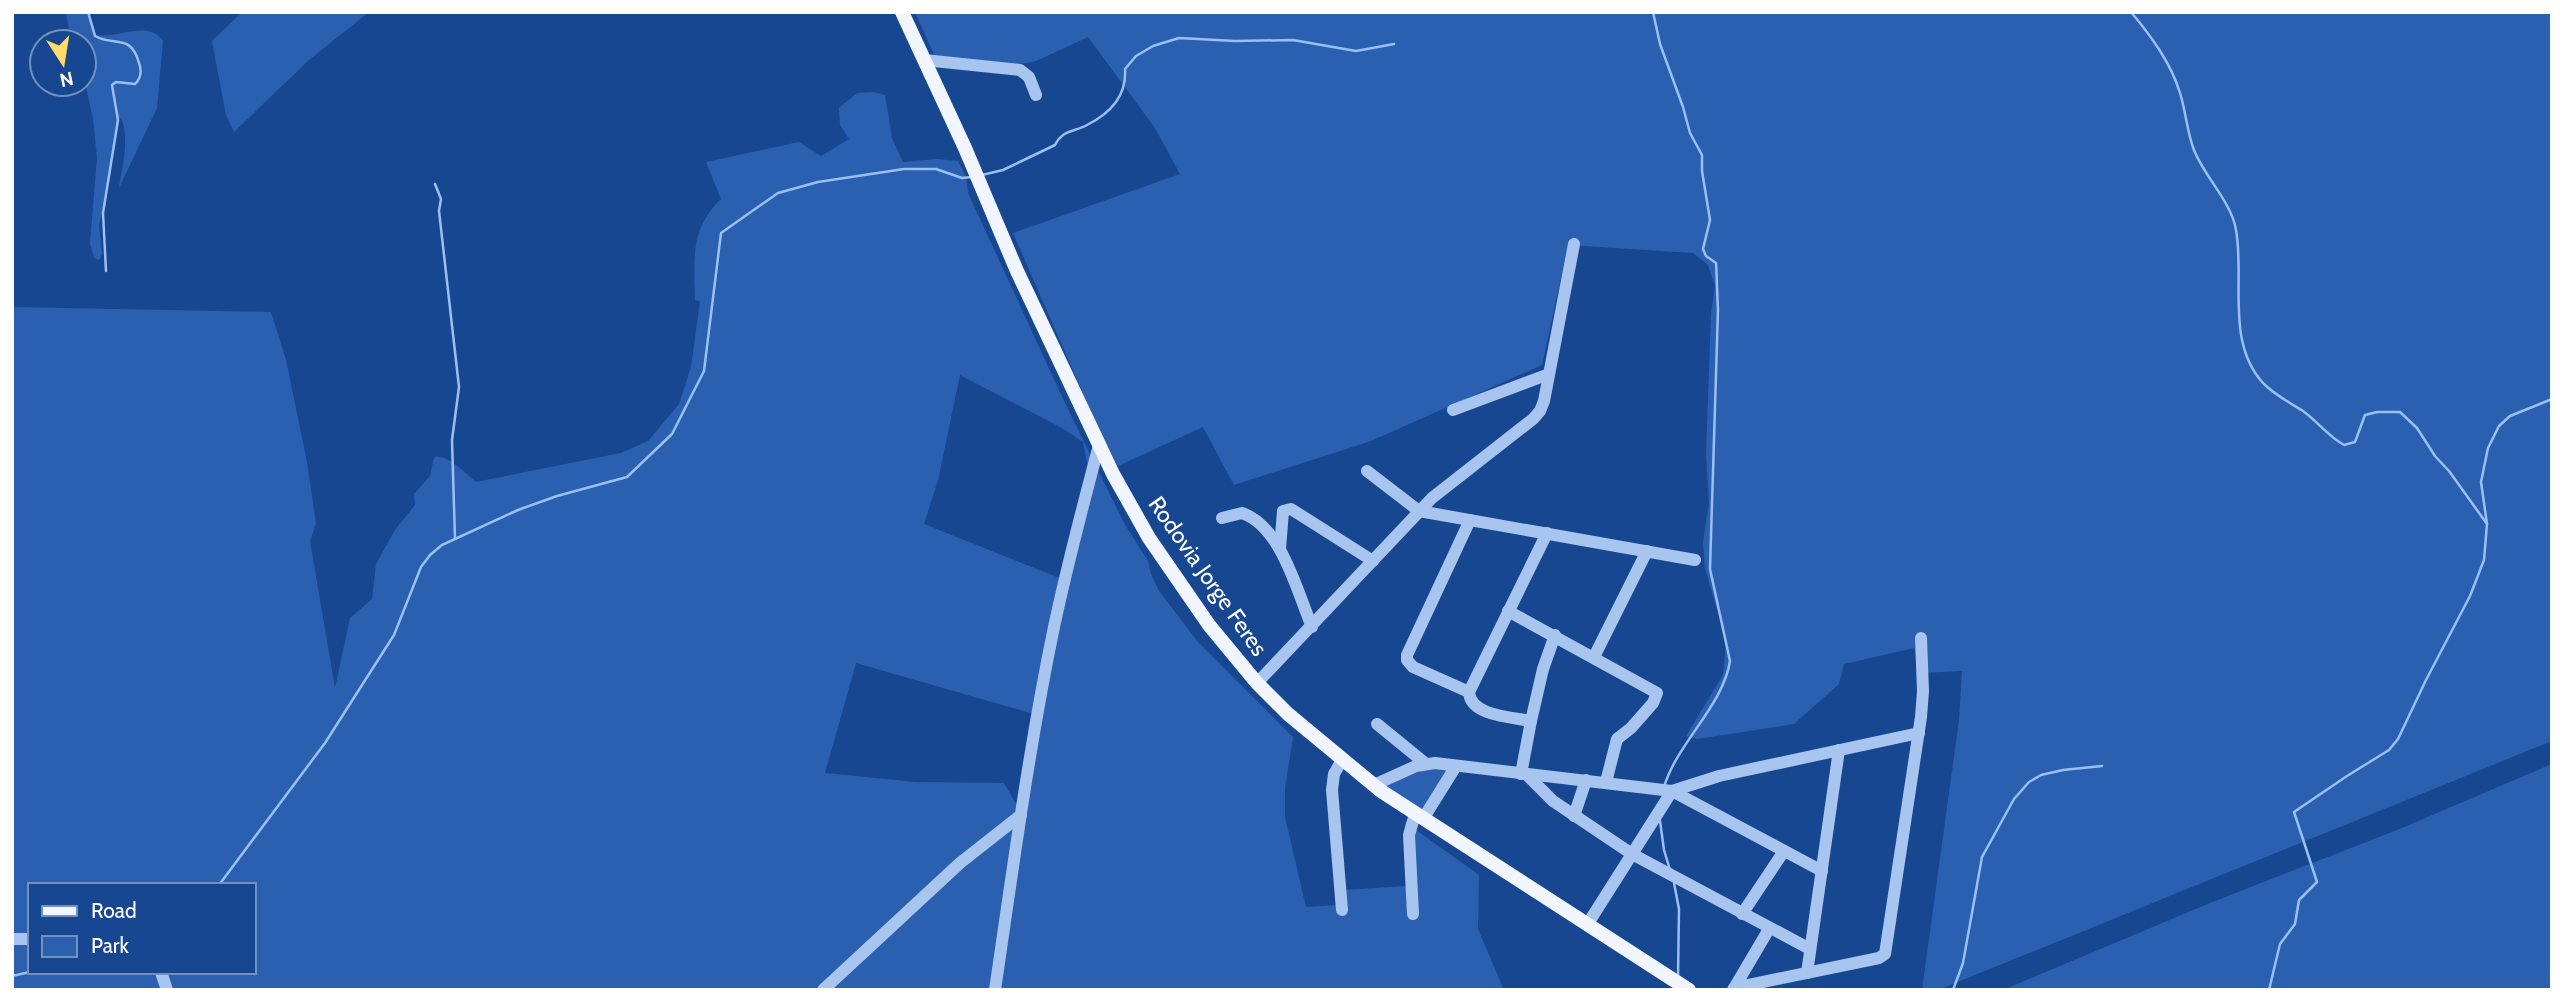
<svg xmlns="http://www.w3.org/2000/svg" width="2564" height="1002" font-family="Cabin,sans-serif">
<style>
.green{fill:#2b60b1;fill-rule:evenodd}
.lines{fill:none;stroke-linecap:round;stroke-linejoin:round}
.stream{stroke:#9abff2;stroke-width:2.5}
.minor{stroke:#a8c5f0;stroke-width:12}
.major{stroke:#f1f5ff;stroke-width:14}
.labels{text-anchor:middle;stroke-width:5;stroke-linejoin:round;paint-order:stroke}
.street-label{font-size:23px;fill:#fff;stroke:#184792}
</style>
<rect width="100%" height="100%" fill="#184792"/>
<g class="green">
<path d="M66 12H90L96 35C118 39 148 19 163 41L157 108 119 188C122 167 130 138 121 118L117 119 109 183 99 225 102 254 99 260 94 258 90 243 97 158 93 119 84 78V42H71Z"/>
<path d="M242 12H369L309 60 234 132 226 115 212 41Z"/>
<path d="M915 12H2552V741L1938 990H1922L1959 720 1962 671 1920 673 1914 648 1844 664 1839 684 1794 724 1697 739 1686 736 1723 675 1726 641 1705 568 1703 543 1709 502 1706 454 1711 314 1715 286 1708 265 1693 253 1568 245 1542 365 1371 441 1234 485 1203 427 1118 466 1102 437 1013 233 1180 174 1155 128 1088 37 1034 62 1015 64 936 59Z"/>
<path d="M873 92 885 95 892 138 903 162 937 159 958 161 966 177 968 193 1065 403 1124 523 1148 561 1151 574 1159 591 1198 642 1293 737 1285 788V817L1306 907 1338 905 1343 890 1406 886 1405 822 1479 875 1478 929 1504 990H12V307L271 312 286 360 307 462 316 524 310 541 335 688 350 618 372 599 376 564 395 530 415 505 414 494 430 476 434 457C449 455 465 473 476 482L621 453 648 441 679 404 691 367 700 301 695 300C694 261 690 228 721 199L706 162 799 142 821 156 849 139 840 125 839 108 857 93ZM960 375 1062 428 1083 442 1090 479 1062 579 924 524 938 480ZM856 663 1041 716 1020 811 1004 783 915 782 825 773ZM30 885H254V972H30Z"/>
<path d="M2552 764V990H2003L2210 903 2397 830Z"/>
<path d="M1434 766 1451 768 1422 813 1380 786Z"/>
</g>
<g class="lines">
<g class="stream">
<path d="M88 12 95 36C114 47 131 33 139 63 142 71 141 78 135 84L116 82 112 85 118 120 103 213 106 271"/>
<path d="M1653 12 1660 44 1683 107 1690 133 1702 155V171L1710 220 1703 249 1706 256 1716 263C1717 278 1717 294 1718 309L1710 569 1730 661C1723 706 1677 743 1664 787"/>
<path d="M2131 12C2151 36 2171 63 2180 93 2186 112 2187 132 2194 150 2204 176 2232 203 2236 230 2245 279 2225 343 2264 384 2275 395 2290 403 2303 411 2318 422 2328 436 2344 445L2355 442 2365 415 2377 412H2400L2417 428 2435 456 2449 471 2487 524"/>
<path d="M982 175 1003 170 1055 145C1063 129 1075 132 1087 125 1111 113 1127 96 1125 69L1136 56 1153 46 1179 38 1235 41 1293 40 1356 51 1394 44"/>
<path d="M435 184 441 199 439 211 459 387 452 440 455 539"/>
<path d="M1660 821 1664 850 1670 870"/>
<path d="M1674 883 1679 909 1678 977"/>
<path d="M219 885 325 743 394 635 421 567 430 555 442 545 518 510 557 496 627 477 672 434 704 371 721 233 778 193 818 182 904 169H936L962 178 972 177"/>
<path d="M12 976 30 972"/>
<path d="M1953 990 1963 963 1982 857 2014 799 2029 782 2041 775 2063 770 2102 766"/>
<path d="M2269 990 2280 944 2295 924 2299 900 2317 882 2294 812 2347 776 2389 750 2398 739 2426 680 2470 596 2484 560 2487 524 2481 482 2488 448 2499 426 2510 416 2552 399"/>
</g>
<g class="minor">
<path d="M924 60 1020 70 1029 77 1036 95"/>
<path d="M1453 410 1549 374"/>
<path d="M1367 471 1419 511 1695 560"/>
<path d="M1222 518 1242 513C1281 526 1297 591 1312 627"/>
<path d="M1470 520 1407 655V660L1413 667 1469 692C1470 716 1512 717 1531 721L1521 774"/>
<path d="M1280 549 1283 511 1291 509 1373 561"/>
<path d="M1508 611 1657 693 1653 703 1631 728 1617 739 1606 782"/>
<path d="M1594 657 1647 551"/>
<path d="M1257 683 1432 498 1533 419 1540 411 1544 401 1574 244"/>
<path d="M1469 692 1547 533"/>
<path d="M1531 721 1543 669 1555 635"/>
<path d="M1377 724 1426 764"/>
<path d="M1342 760 1334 774 1332 790 1342 910"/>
<path d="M1526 774 1553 801 1632 854 1810 949"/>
<path d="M1374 785 1416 766 1435 763 1672 791 1822 871"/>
<path d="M1574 816 1586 780"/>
<path d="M1423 819 1456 766"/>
<path d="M1413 914 1409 835 1415 814"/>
<path d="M1742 914 1784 851"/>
<path d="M1587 925 1672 791 1719 776 1919 733"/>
<path d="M12 939H30"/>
<path d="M161 972 167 990"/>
<path d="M1807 973 1839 750"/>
<path d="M1734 988 1879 958 1885 954 1921 717 1923 691 1921 638"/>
<path d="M823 990 960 863 1021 815"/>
<path d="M995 990C1013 868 1029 747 1054 627 1067 566 1083 505 1099 445"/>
<path d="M1733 990 1769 929"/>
</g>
<path class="major" d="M902 12 965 148 1017 271 1113 474 1149 538 1209 625 1257 683 1288 714 1381 791 1689 990"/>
</g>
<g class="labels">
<g class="street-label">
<text transform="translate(1208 576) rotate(55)" y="8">Rodovia Jorge Feres</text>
</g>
</g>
<rect width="2564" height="1002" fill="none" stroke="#ffffff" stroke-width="28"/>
<rect x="28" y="883" width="228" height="91" fill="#184792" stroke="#7491be" stroke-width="2"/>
<rect x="42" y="906" width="35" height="10" fill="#f1f5ff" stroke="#7491be" stroke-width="2"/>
<text x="91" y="918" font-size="21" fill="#ffffff">Road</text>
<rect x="42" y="936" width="35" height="21" fill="#2b60b1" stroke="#7491be" stroke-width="2"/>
<text x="91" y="953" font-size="21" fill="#ffffff">Park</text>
<g transform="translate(63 63) rotate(168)"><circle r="33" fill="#184792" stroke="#7491be" stroke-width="2"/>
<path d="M0-5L12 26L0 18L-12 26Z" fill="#ffdb67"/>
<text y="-10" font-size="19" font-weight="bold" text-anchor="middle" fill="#ffffff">N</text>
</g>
</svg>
